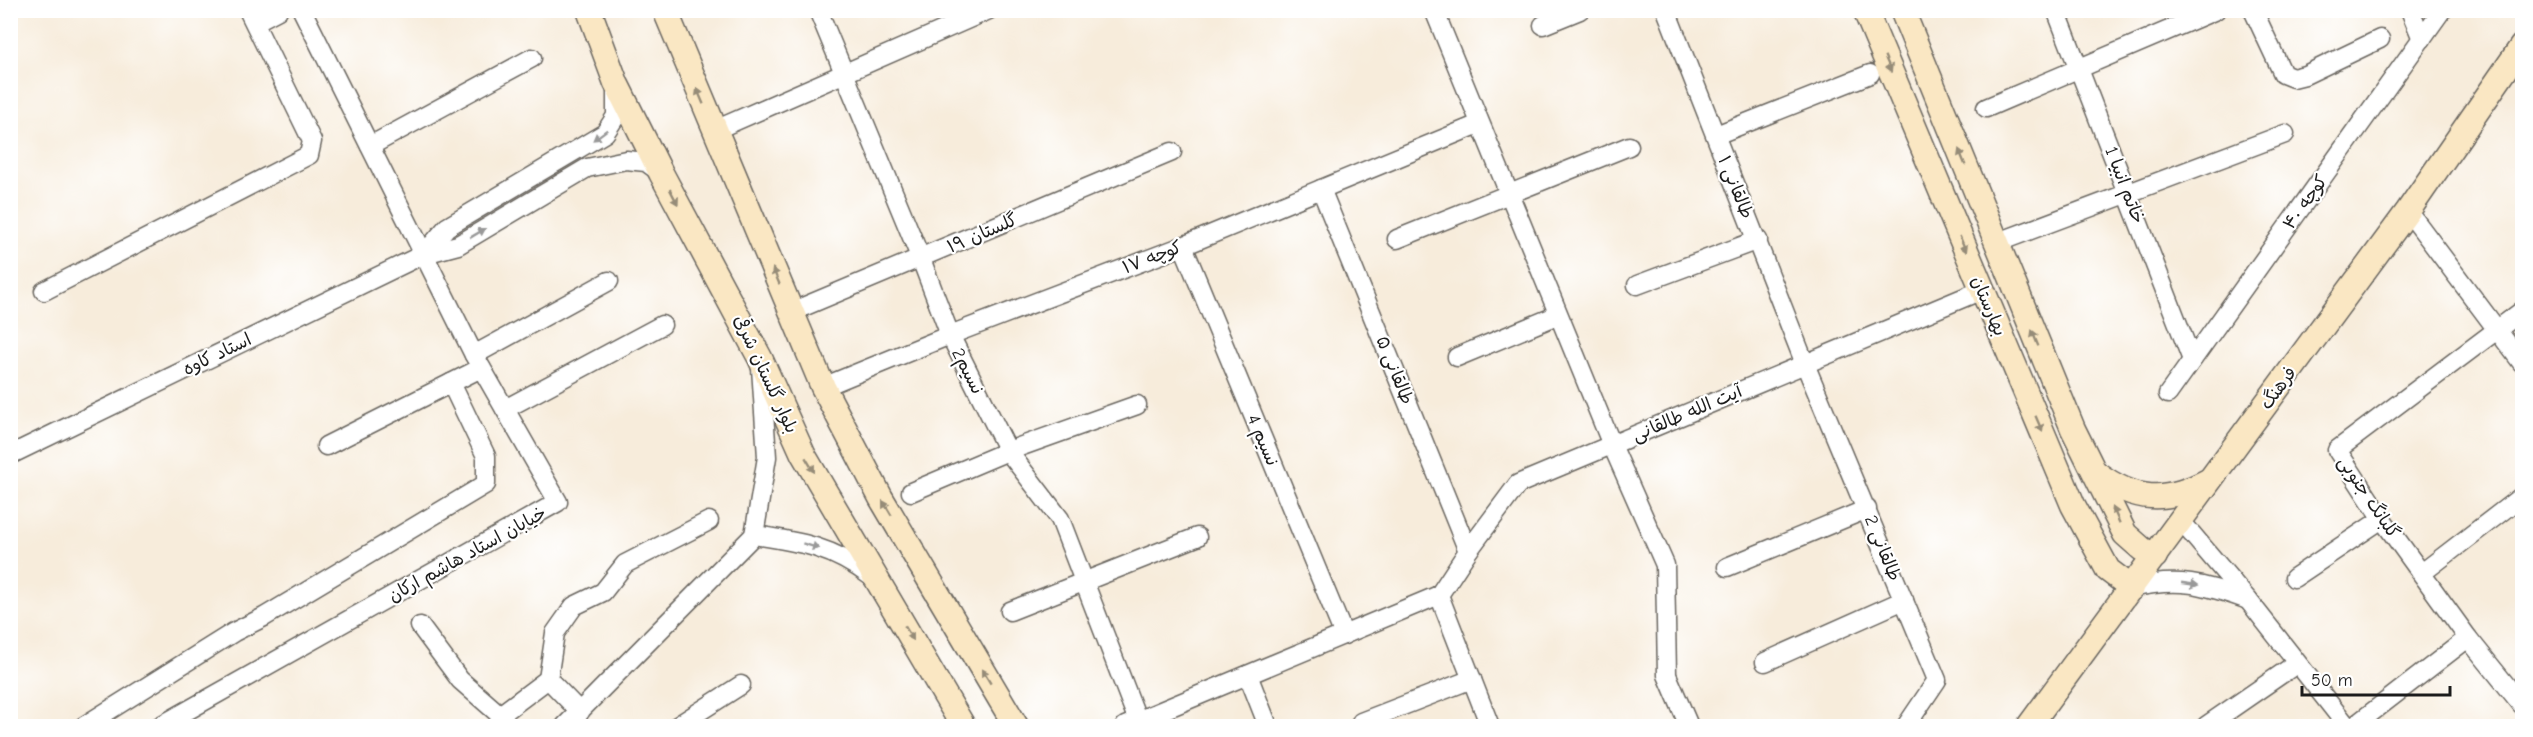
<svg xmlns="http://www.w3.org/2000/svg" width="2533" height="737" font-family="'Comic Neue','Playpen Sans Arabic',sans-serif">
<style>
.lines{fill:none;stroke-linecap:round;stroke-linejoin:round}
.street-casing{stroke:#69655f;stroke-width:21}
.secondary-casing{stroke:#69655f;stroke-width:27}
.street{stroke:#fff;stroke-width:18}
.secondary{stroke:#fae7c3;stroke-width:24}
.oneway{fill:#968c78}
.oneway2{fill:#999}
.labels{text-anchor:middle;stroke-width:4.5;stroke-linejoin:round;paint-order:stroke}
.street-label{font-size:18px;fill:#1c1c1c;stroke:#fff}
</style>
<rect width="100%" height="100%" fill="#fff"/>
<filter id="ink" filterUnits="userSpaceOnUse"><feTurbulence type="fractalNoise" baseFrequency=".0167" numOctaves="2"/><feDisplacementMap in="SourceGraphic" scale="12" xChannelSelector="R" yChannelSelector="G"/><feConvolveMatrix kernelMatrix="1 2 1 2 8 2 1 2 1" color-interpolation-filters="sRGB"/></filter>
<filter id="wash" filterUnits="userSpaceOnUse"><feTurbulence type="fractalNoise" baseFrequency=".008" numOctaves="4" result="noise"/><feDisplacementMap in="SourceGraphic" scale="24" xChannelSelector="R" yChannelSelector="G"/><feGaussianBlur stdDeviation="1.35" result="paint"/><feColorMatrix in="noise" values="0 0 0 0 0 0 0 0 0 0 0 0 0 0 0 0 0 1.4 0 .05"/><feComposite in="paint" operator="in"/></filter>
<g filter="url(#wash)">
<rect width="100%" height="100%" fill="#f7ecdb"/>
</g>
<g filter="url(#ink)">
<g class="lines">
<g class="street-casing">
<g id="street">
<path d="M818 10 921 259 950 335 1008 451 1060 519 1138 721"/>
<path d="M1434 10 1612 445 1665 565 1667 675 1689 726"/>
<path d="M1666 10 1805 364 1937 680 1906 726"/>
<path d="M2056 10 2192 360"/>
<path d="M2253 10 2283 74 2293 78 2305 75 2380 39"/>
<path d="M2410 10 2422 39"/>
<path d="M255 22 278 10"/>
<path d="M1543 25 1580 10"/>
<path d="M1986 108 2216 10"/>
<path d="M715 130 989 10"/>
<path d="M1716 135 1870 74"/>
<path d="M370 146 532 58"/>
<path d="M1321 189 1468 551"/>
<path d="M2408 211 2522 363"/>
<path d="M1397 239 1629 146"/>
<path d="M1996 243 2285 134"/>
<path d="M1183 246 1344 635"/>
<path d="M424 254 447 227 605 133 616 116V88"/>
<path d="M1637 285 1758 240"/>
<path d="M44 291 309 155 312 141 248 10"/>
<path d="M2522 311 2337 450 2382 519 2468 638 2522 705"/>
<path d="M791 312 1172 152"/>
<path d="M474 355 609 281"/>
<path d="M1457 357 1558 315"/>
<path d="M823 387 950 335 1183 246 1479 124"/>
<path d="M2168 394 2442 10"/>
<path d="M505 409 662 325"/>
<path d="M326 446 481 368"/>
<path d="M10 455 424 254 458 245 587 168 626 160 646 162 661 173"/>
<path d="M911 492 1008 451 1137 405"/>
<path d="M754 535 767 457 761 368"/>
<path d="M754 535C801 542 833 547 872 577"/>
<path d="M1727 567 1867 509"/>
<path d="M2422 573 2522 496"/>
<path d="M2294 578 2382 519"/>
<path d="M2132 588C2178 577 2204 584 2248 600L2181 521"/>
<path d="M1439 595 1468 551 1518 484 1982 290"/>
<path d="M1439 595 1490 726"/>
<path d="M2248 600 2347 726"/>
<path d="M1010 611 1197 537"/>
<path d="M420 626 460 680 500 715 548 679"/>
<path d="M1765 662 1904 600"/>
<path d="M1248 675 1268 726"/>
<path d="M580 712 548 679 555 633 574 606 603 592 625 564 709 521"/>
<path d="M1361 722 1472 679"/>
<path d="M84 726 234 632 264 617 486 484V456L451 383"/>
<path d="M160 726 558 502 474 355 302 10"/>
<path d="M565 726 754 535"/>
<path d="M677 726 741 685"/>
<path d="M1125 726 1439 595"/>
<path d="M2206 726 2296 664"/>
<path d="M2354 726 2468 638"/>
</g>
</g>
<g class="secondary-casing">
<g id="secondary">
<path d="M589 10 616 83 661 173 760 358 803 454 963 726"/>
<path d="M665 10 823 387 881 498 1016 726"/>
<path d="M1865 10 2073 505 2108 570 2132 588"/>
<path d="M1902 10 2073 429 2125 534 2142 549 2155 556"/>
<path d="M2096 473C2135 502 2166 503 2208 481"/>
<path d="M2029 726 2408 211 2522 46"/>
</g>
</g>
<use href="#street" class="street"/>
<use href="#secondary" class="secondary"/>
</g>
<defs><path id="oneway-solid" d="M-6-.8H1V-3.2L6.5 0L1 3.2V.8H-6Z" transform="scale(1.5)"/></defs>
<g class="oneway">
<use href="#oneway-solid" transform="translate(1888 64) rotate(67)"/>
<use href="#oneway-solid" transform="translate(700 96) rotate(-113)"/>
<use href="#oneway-solid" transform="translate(1962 157) rotate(-112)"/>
<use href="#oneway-solid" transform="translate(674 197) rotate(62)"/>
<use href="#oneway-solid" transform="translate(1963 244) rotate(67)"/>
<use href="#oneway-solid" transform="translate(776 276) rotate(-113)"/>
<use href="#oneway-solid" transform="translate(2035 338) rotate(-112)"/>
<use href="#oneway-solid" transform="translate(2039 424) rotate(67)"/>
<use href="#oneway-solid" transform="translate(810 465) rotate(59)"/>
<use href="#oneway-solid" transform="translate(887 508) rotate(-121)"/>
<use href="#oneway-solid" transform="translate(2116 515) rotate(-114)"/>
<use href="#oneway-solid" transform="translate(909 633) rotate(59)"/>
<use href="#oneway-solid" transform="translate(986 676) rotate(-121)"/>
</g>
<g class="oneway2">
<use href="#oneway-solid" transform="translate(600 135) rotate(143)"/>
<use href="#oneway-solid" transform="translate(478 233) rotate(-31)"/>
<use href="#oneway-solid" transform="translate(811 546) rotate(17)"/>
<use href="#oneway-solid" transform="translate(2190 584) rotate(8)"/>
</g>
</g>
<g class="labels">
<g class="street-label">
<text transform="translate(2125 185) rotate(69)" y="6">خاتم انبیا 1</text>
<text transform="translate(1736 187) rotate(68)" y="6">طالقانی ۱</text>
<text transform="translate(2305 202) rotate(-54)" y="6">کوچه ۴۰</text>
<text transform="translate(982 233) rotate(-23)" y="6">گلستان ۱۹</text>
<text transform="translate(1152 257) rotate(-21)" y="6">کوچه ۱۷</text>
<text transform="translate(1989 306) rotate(67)" y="6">بهارستان</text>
<text transform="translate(217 354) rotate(-26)" y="6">استاد کاوه</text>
<text transform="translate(1395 370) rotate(68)" y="6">طالقانی ۵</text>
<text transform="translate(968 371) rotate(63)" y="6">نسیم2</text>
<text transform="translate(766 374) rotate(65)" y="6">بلوار گلستان شرقی</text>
<text transform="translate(2278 388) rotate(-54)" y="6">فرهنگ</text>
<text transform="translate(1687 413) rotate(-23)" y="6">آیت الله طالقانی</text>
<text transform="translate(1263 440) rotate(67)" y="6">نسیم 4</text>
<text transform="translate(2369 497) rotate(56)" y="6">گلبانگ جنوبی</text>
<text transform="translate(1883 548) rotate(68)" y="6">طالقانی 2</text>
<text transform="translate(467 554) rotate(-29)" y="6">خیابان استاد هاشم ارکان</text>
</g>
</g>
<rect width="2533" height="737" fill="none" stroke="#fff" stroke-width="36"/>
<path d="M2302 686v9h148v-9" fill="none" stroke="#1c1c1c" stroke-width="3"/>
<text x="2311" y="686" font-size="18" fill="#1c1c1c" stroke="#ffffff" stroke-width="4.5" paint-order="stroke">50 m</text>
</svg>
